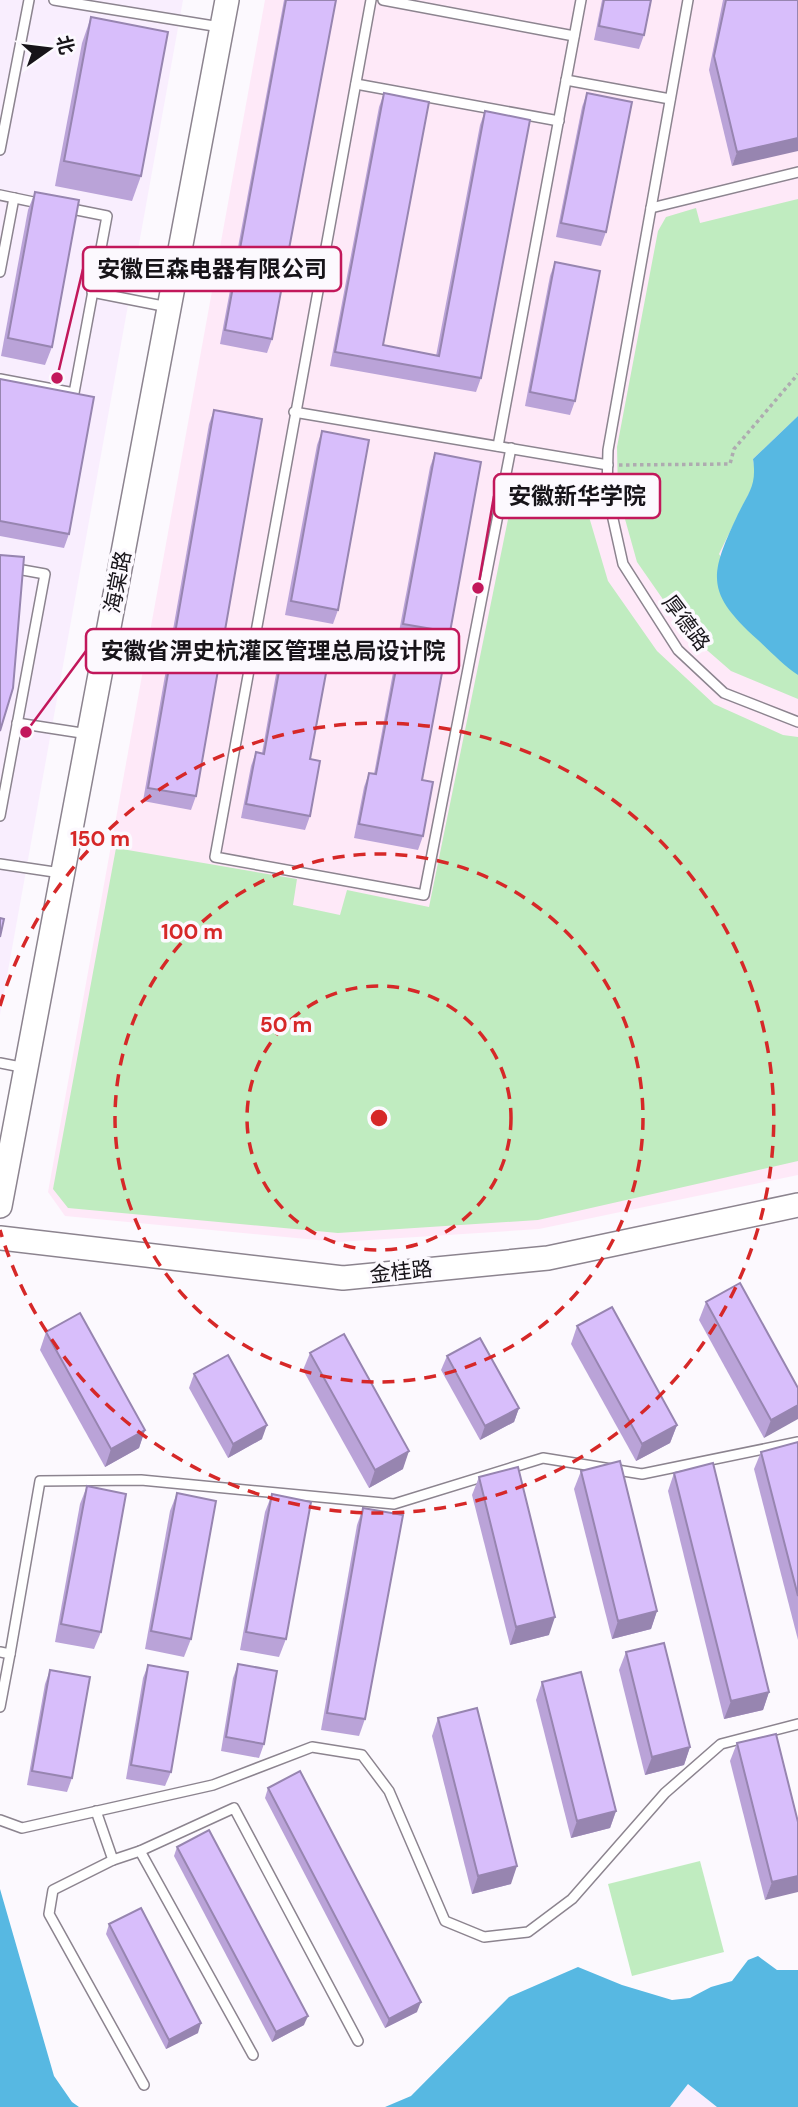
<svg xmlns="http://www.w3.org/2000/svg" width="798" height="2107" font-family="'DM Sans','Noto Sans SC',sans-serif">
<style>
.built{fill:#f9eefe}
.education{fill:#fee9f8}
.green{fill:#c0ecc0}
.water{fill:#57b8e2}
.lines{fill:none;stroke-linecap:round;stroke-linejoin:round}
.service-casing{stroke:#8c848f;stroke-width:12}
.tertiary-casing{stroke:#8c848f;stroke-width:26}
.path{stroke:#aeabb0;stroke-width:3.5;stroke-dasharray:3.5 3.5;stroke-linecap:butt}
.service{stroke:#fff;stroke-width:9}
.tertiary{stroke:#fff;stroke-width:23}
.wall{fill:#baa3d8}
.shaded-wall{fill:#9785b0}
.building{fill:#d8befb;stroke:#9785b0;stroke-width:2}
.ring{fill:none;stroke:#d62828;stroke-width:3.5;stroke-dasharray:12 9}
.labels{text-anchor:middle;stroke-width:7;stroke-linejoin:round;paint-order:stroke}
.street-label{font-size:21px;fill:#171419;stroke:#fcf9fe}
.centre{fill:#d62828;stroke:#fcf9fe;stroke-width:3.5}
.ring-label{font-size:21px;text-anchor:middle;font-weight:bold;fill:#d62828;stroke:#fcf9fe;stroke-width:7;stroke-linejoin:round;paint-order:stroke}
.leader{fill:none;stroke:#c2185b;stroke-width:2.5}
.callout-dot{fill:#c2185b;stroke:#fcf9fe;stroke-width:2.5}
.callout{fill:#fcf9fe;stroke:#c2185b;stroke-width:2.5}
.callout-label{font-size:23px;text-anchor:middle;font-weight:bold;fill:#171419}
</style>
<rect width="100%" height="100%" fill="#fcf9fe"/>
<g class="built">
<path d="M0 0H183L0 1015Z"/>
<path d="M688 2084 717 2107H670Z"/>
</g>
<path class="education" d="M265 0H798V1175L539 1229 338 1242 65 1216 48 1192Z"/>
<g class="green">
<path d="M798 199V416L753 459 756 479 719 554 798 675V699L731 671 685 631 637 562 618 494 617 447 658 231 666 217 696 208 700 223Z"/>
<path d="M516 480 582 493 608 581 657 651 714 704 783 735 798 737V1161L538 1220 338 1233 68 1208 53 1189 116 848 297 879 293 905 340 915 347 890 429 907Z"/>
<path d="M700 1861 724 1952 632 1976 608 1884Z"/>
</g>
<g class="water">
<path d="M798 416V675C784 666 771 652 758 640 705 592 709 576 738 514 749 492 757 485 753 459Z"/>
<path d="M0 1889 54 2076 72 2102 79 2107H0Z"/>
<path d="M758 1956 777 1970H798V2107H717L688 2084 670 2107H385L411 2096 509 1997 578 1967 622 1985 672 2000 690 1998 711 1987 732 1981 748 1960Z"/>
</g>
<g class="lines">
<g class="service-casing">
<g id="service">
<path d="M54 0 220 27"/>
<path d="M371 0 215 857 424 895 511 448"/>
<path d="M383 0 574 36"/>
<path d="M688 0 608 450 607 492 623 564 678 650 724 693 798 722"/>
<path d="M566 80 670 99"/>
<path d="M356 84 559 121"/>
<path d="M0 150 29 0"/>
<path d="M0 195 43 204"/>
<path d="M651 208 798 172"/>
<path d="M0 272 14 198"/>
<path d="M92 292 168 307"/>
<path d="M0 379 74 393 107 216 67 208"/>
<path d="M294 412 608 465"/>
<path d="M498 446 581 0"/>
<path d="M0 566 45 574 0 816"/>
<path d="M17 723 88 734"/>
<path d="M0 864 61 873"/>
<path d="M0 1063 26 1068"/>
<path d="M0 1652 10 1654 0 1707"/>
<path d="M10 1654 40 1481 141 1480 394 1504 543 1458 642 1474 798 1442"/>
<path d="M96 1811 113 1860 140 1851 253 2055"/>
<path d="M0 1820 22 1828 213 1785 312 1747 362 1755 389 1791 445 1921 484 1937 528 1932 572 1899 665 1793 721 1744 798 1724"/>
<path d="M140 1851 234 1808 358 2041"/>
<path d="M113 1860 53 1890 49 1914 144 2085"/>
</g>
</g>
<g class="tertiary-casing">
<g id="tertiary">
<path d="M0 1206 227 0"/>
<path d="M0 1238 343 1278 548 1258 798 1205"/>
</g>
</g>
<path class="path" d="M619 465 730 464 734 449 798 374"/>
<use href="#service" class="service"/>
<use href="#tertiary" class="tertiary"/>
</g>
<g class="wall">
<path d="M284 0H336L272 339 267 353 220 344Z"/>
<path d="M602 0H651L644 35 639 49 594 40Z"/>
<path d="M723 0H798L732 166 709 70Z"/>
<path d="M91 17 141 176 132 201 55 186 82 43Z"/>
<path d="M384 93 383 345 436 356 480 125 485 111 481 378 476 392 330 366 379 107Z"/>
<path d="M587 93 606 232 601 246 556 237 582 107Z"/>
<path d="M35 192 52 347 45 365 1 356 28 210Z"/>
<path d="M555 262 575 401 570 415 525 406 550 276Z"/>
<path d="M0 379 69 534 64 548 0 536Z"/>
<path d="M214 410 196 796 191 810 143 801 209 424Z"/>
<path d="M322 431 338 610 333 624 285 615 317 445Z"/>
<path d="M435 453 450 632 445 646 398 637 430 467Z"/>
<path d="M286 633 310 759V816L305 830 241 818 251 766 256 752 262 753 281 646Z"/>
<path d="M399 653 422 780 423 836 418 850 354 838 364 787 369 773 374 774 394 667Z"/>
<path d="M706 1302 798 1388 764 1438 699 1320Z"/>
<path d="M577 1326 677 1425 670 1443 636 1461 571 1344Z"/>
<path d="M46 1332 145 1430 139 1448 105 1467 40 1350Z"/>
<path d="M310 1353 403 1469 369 1488 303 1370Z"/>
<path d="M447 1356 519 1408 514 1422 480 1440 441 1370Z"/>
<path d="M194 1374 262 1439 228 1458 189 1388Z"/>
<path d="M798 1442V1640L754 1469 761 1452Z"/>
<path d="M581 1471 657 1611 651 1629 612 1639 574 1489Z"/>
<path d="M674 1473 769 1692 763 1710 724 1719 668 1491Z"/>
<path d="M479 1477 549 1635 510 1645 472 1495Z"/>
<path d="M87 1486 101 1632 94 1649 55 1642 80 1504Z"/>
<path d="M177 1493 191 1639 184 1657 145 1649 170 1511Z"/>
<path d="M272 1494 286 1639 279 1657 240 1650 265 1512Z"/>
<path d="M363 1508 365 1719 359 1736 321 1730 357 1525Z"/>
<path d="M626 1652 690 1747 684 1765 645 1775 619 1670Z"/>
<path d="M238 1664 264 1744 259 1758 221 1751 233 1678Z"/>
<path d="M148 1665 171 1772 165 1786 126 1779 143 1678Z"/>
<path d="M50 1670 72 1778 67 1792 27 1785 45 1684Z"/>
<path d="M542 1682 616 1811 610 1828 571 1838 536 1700Z"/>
<path d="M438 1718 511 1884 472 1894 432 1736Z"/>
<path d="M737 1743 798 1822 765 1900 730 1761Z"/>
<path d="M268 1788 417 2012 385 2028 265 1798Z"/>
<path d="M177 1847 304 2025 272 2042 174 1856Z"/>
<path d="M109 1924 198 2033 166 2049 106 1934Z"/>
</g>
<g class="shaded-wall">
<path d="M798 138V151L732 166 737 152Z"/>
<path d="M798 1405V1419L764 1438 771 1420Z"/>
<path d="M519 1408 514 1422 480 1440 485 1426Z"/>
<path d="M267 1425 262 1439 228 1458 233 1444Z"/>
<path d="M677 1425 670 1443 636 1461 642 1444Z"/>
<path d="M145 1430 139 1448 105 1467 111 1449Z"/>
<path d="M409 1451 403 1469 369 1488 375 1470Z"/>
<path d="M657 1611 651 1629 612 1639 618 1621Z"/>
<path d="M555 1617 549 1635 510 1645 516 1627Z"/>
<path d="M769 1692 763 1710 724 1719 731 1701Z"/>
<path d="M690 1747 684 1765 645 1775 652 1757Z"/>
<path d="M616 1811 610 1828 571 1838 577 1821Z"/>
<path d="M517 1866 511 1884 472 1894 478 1876Z"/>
<path d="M798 1876V1892L765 1900 772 1882Z"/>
<path d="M421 2002 417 2012 385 2028 389 2019Z"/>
<path d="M308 2016 304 2025 272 2042 276 2032Z"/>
<path d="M201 2023 198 2033 166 2049 169 2040Z"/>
</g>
<g class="building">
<path d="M286 0H336L272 339 225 330Z"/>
<path d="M604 0H651L644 35 599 26Z"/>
<path d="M726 0H798V138L737 152 714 56Z"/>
<path d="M91 17 168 32 141 176 64 161Z"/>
<path d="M384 93 429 102 383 345 439 356 485 111 530 120 481 378 335 352Z"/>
<path d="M587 93 632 102 606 232 561 223Z"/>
<path d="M35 192 79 200 52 347 8 338Z"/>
<path d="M555 262 600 271 575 401 530 392Z"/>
<path d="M0 379 94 397 69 534 0 521Z"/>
<path d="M214 410 262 419 196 796 148 788Z"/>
<path d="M322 431 369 440 338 610 291 601Z"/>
<path d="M435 453 481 462 450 632 403 624Z"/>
<path d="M0 555 24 557 13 688 0 731Z"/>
<path d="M286 633 332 641 310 759 320 761 310 816 246 804 256 752 264 754Z"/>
<path d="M399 653 444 662 422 780 433 782 423 836 359 824 369 773 376 774Z"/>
<path d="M0 918 4 919 0 937Z"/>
<path d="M740 1283 798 1388V1405L771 1420 706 1302Z"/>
<path d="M612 1307 677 1425 642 1444 577 1326Z"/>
<path d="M80 1313 145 1430 111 1449 46 1332Z"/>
<path d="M344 1334 409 1451 375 1470 310 1353Z"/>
<path d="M480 1338 519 1408 485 1426 447 1356Z"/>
<path d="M228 1355 267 1425 233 1444 194 1374Z"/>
<path d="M798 1442V1596L761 1452Z"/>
<path d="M620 1461 657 1611 618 1621 581 1471Z"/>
<path d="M713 1463 769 1692 731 1701 674 1473Z"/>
<path d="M518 1467 555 1617 516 1627 479 1477Z"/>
<path d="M87 1486 126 1494 101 1632 61 1624Z"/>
<path d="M177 1493 216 1501 191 1639 151 1631Z"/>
<path d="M272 1494 311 1502 286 1639 246 1632Z"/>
<path d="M363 1508 403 1515 365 1719 327 1713Z"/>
<path d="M664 1643 690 1747 652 1757 626 1652Z"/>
<path d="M238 1664 277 1671 264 1744 226 1737Z"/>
<path d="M148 1665 188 1672 171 1772 131 1765Z"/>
<path d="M50 1670 90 1677 72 1778 32 1771Z"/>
<path d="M581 1672 616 1811 577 1821 542 1682Z"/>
<path d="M477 1708 517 1866 478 1876 438 1718Z"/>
<path d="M776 1734 798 1822V1876L772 1882 737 1743Z"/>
<path d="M300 1771 421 2002 389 2019 268 1788Z"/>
<path d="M209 1830 308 2016 276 2032 177 1847Z"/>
<path d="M141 1908 201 2023 169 2040 109 1924Z"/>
</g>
<g class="ring">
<circle cx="379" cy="1118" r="132"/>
<circle cx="379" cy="1118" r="264"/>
<path d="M0 1006A395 395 0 1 1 0 1230"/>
</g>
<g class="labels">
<g class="street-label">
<text transform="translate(118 582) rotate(-79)" y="7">海棠路</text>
<text transform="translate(686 623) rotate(53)" y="7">厚德路</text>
<text transform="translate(401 1272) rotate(-6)" y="7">金桂路</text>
</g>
</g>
<circle cx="379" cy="1118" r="10" class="centre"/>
<g class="ring-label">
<text x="100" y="846">150 m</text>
<text x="192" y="939">100 m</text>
<text x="286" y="1032">50 m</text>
</g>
<path class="leader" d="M57 378L83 269M478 588L494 496M26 732L86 651"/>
<g class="callout-dot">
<circle cx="57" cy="378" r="7"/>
<circle cx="478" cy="588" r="7"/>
<circle cx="26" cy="732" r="7"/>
</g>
<g class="callout">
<rect x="83" y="247" width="258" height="44" rx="7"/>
<rect x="494" y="474" width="166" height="44" rx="7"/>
<rect x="86" y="629" width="373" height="44" rx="7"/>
</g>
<g class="callout-label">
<text x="212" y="277">安徽巨森电器有限公司</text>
<text x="577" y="504">安徽新华学院</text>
<text x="273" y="659">安徽省淠史杭灌区管理总局设计院</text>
</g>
<g transform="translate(49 49) rotate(76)" stroke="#fcf9fe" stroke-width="5" paint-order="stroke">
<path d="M0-5L12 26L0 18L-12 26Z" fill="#171419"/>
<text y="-10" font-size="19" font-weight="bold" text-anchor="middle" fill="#171419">北</text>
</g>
</svg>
